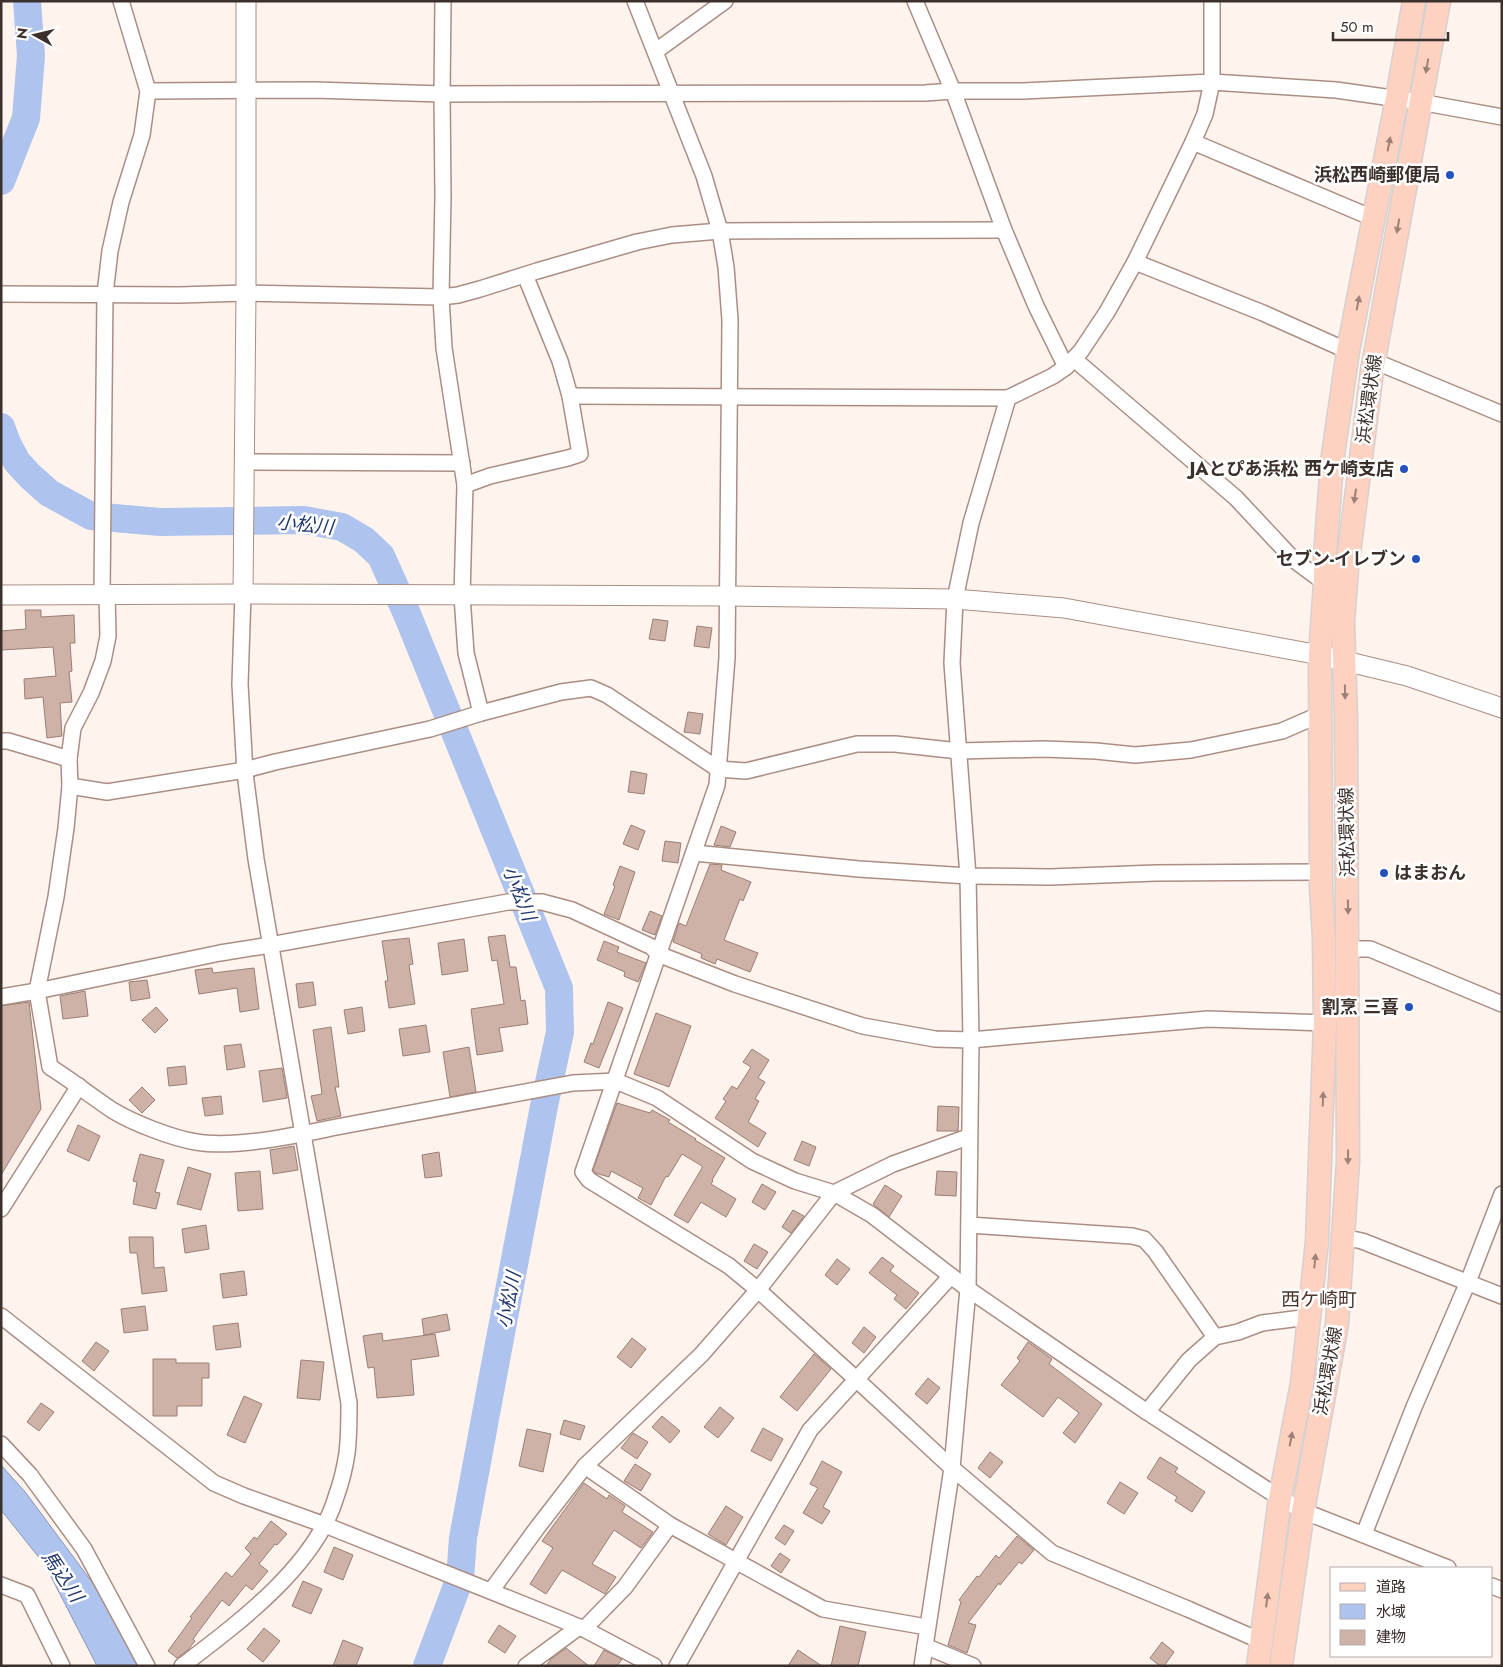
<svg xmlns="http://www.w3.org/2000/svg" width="1503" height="1667" font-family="Jost,'Noto Sans JP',sans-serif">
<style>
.water{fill:#aec3ee;stroke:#8c97b4}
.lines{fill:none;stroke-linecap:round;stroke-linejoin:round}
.river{stroke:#aec3ee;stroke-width:28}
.building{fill:#cfb2a7;stroke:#997e74}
.minor-casing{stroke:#aa8e84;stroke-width:18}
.tertiary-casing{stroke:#aa8e84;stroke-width:21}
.primary-casing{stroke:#d4d1d0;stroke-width:25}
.minor{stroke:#fff;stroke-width:15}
.tertiary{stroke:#fff;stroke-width:19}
.primary{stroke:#ffd1c1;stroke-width:22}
.oneway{fill:#9d8076}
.poi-dot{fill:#2651bf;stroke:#fff;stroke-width:2}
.labels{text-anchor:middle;stroke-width:5;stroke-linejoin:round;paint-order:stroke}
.poi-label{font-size:18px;font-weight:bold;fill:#3b302b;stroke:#fff;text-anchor:end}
.street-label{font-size:18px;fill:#3b302b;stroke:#fff}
.water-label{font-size:19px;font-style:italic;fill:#22396e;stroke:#fff}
.neighbourhood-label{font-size:19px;fill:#4c352c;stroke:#fff}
</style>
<rect width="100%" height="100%" fill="#fff3ee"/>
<path class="water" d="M1 1465 26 1493 123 1624 141 1666H97L45 1565 1 1510Z"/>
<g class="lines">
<g class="river">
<path d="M1 181 26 118 31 56 27 1"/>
<path d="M1 427 7 443 17 462 30 476 49 493 91 516 160 522 304 520 342 527 364 540 381 556 407 614 559 988 560 1032 545 1101 495 1365 463 1538 460 1578 427 1666"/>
</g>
</g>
<g class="building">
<path d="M25 610H41V617L74 615 75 643H70L72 671 69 672 72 702 60 703 62 736 47 738 43 697 25 699 24 679 56 676 53 647 1 650V631L26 629Z"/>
<path d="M653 619 668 621 665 641 649 639Z"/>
<path d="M697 626 712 628 709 648 694 646Z"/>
<path d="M688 712 703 714 700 734 684 732Z"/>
<path d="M631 771 647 774 644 794 628 792Z"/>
<path d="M631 825 645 831 638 850 623 844Z"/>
<path d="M721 826 736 832 730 847 714 845Z"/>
<path d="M665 841 681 843 678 863 662 861Z"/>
<path d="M710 864 722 865 721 870 751 882 743 901 740 899 724 940 758 953 750 972 717 959 715 964 701 958 702 954 673 942 679 923 686 926Z"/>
<path d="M620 866 635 872 619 920 604 914 615 886 613 885Z"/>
<path d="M650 911 662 916 655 935 642 930Z"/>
<path d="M505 935 510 967H516L521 1001 525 1000 528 1024 499 1028 503 1051 477 1055 471 1009 504 1004 497 960 492 961 488 937Z"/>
<path d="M409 938 413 964 409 965 415 1004 389 1008 385 981H388L382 941Z"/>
<path d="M464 939 468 971 442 975 438 943Z"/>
<path d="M604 941 619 947 617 952 646 963 638 982 624 976 625 972 597 960Z"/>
<path d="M212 968 213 973 254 968 259 1009 240 1012 237 988 199 994 195 970Z"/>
<path d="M147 980 150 998 131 1001 129 982Z"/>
<path d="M313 982 316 1005 299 1008 296 984Z"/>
<path d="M85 991 88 1016 63 1019 60 996Z"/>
<path d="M29 1002 41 1109 1 1175V1006Z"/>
<path d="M608 1002 623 1008 599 1068 584 1062 591 1043 593 1044Z"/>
<path d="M156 1007 168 1020 155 1033 142 1020Z"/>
<path d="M362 1007 365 1031 348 1034 344 1010Z"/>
<path d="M656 1013 691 1026 669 1087 634 1074Z"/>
<path d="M426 1025 430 1052 403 1056 399 1029Z"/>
<path d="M331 1027 339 1087H335L341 1116 317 1121 311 1096 322 1094 313 1030Z"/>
<path d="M241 1044 245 1067 227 1070 224 1046Z"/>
<path d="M469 1047 476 1092 450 1097 443 1052Z"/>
<path d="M752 1049 769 1060 758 1078 765 1082 755 1099 759 1101 748 1122 766 1133 758 1147 715 1118 726 1101 723 1099 732 1086 737 1089 751 1067 743 1062Z"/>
<path d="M185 1066 187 1084 169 1086 167 1068Z"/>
<path d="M282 1068 287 1098 263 1102 259 1071Z"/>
<path d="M142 1087 155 1100 142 1113 129 1100Z"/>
<path d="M221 1096 223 1114 205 1116 202 1098Z"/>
<path d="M617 1103 650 1113 652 1110 670 1120 668 1122 696 1139 695 1140 725 1158 712 1180 713 1181 711 1184 736 1199 726 1217 701 1202 688 1223 674 1215 702 1168V1166L682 1154 668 1177 666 1176 651 1205 638 1198 643 1188 611 1171 609 1177 595 1173 593 1170Z"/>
<path d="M938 1106 959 1107 958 1131H937Z"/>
<path d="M78 1125 100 1136 89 1161 67 1151Z"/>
<path d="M802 1141 816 1147 809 1166 794 1160Z"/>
<path d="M294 1146 298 1170 273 1174 270 1150Z"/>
<path d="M439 1152 442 1176 425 1178 422 1155Z"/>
<path d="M140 1154 164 1160 155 1192 160 1193 156 1209 133 1204 137 1182 133 1181Z"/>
<path d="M188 1167 211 1174 201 1210 177 1204Z"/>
<path d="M260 1171 263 1209 238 1211 235 1173Z"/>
<path d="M937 1171 957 1172 956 1196 935 1195Z"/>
<path d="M762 1184 776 1192 765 1210 752 1202Z"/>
<path d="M885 1185 902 1196 889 1217 873 1204Z"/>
<path d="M793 1210 804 1216 791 1233 782 1227Z"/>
<path d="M206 1225 209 1249 185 1253 182 1229Z"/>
<path d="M129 1237H153L154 1268 164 1267 167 1291 142 1294 137 1253H130Z"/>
<path d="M754 1244 768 1252 757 1269 744 1261Z"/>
<path d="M882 1257 894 1266 890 1271 919 1293 906 1309 894 1299 897 1295 869 1273Z"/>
<path d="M837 1259 850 1269 837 1285 825 1275Z"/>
<path d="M244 1271 247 1295 223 1298 220 1274Z"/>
<path d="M145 1306 148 1330 124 1333 121 1309Z"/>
<path d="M447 1314 450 1330 424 1335 422 1319Z"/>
<path d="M238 1323 241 1347 216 1350 213 1326Z"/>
<path d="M864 1327 876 1337 864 1353 852 1343Z"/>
<path d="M382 1333 383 1341 435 1334 439 1356 411 1360 414 1395 377 1398 374 1367 368 1368 363 1336Z"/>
<path d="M632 1338 646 1349 631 1368 617 1357Z"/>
<path d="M96 1342 109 1351 94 1371 82 1361Z"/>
<path d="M1028 1342 1052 1359 1049 1364 1102 1404 1075 1443 1063 1433 1079 1413 1058 1397 1043 1417 1001 1385 1020 1361 1017 1358Z"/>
<path d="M814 1354 831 1369 797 1411 780 1397Z"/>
<path d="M153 1359H176V1363H209V1378H202V1406H177V1416H153Z"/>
<path d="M301 1360 324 1362 320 1400 297 1398Z"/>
<path d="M928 1378 940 1388 927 1404 915 1394Z"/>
<path d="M244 1396 262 1404 245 1443 227 1435Z"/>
<path d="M41 1403 54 1412 39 1431 27 1422Z"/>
<path d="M720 1407 734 1418 718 1438 704 1427Z"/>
<path d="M662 1416 680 1431 670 1443 652 1427Z"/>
<path d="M564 1420 585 1426 580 1440 560 1434Z"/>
<path d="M763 1428 783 1439 771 1461 751 1451Z"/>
<path d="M527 1429 551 1434 543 1472 519 1466Z"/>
<path d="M633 1433 648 1442 637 1459 621 1448Z"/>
<path d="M990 1452 1003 1462 990 1478 978 1468Z"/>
<path d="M1160 1457 1178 1468 1175 1472 1205 1492 1192 1512 1175 1501 1177 1497 1147 1478Z"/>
<path d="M822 1461 842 1472 823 1507 830 1511 822 1524 803 1513 818 1488 810 1484Z"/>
<path d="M635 1464 651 1474 641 1491 624 1481Z"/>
<path d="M1120 1482 1138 1493 1124 1514 1107 1503Z"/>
<path d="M584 1483 607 1499 609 1495 625 1506 622 1512 653 1532 641 1548 614 1530 592 1564 616 1577 605 1594 562 1570 546 1594 530 1584 553 1548 542 1541Z"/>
<path d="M726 1506 743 1517 726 1545 708 1534Z"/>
<path d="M271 1521 287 1534 277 1545 275 1544 259 1564 268 1571 252 1590 246 1585 229 1606 222 1600 193 1639 195 1641 188 1650 177 1658 168 1651 192 1618 190 1617 226 1572 232 1577 251 1554 245 1548 254 1537 257 1539Z"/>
<path d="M784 1525 794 1531 785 1545 775 1538Z"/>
<path d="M1017 1536 1034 1550 1022 1564 1019 1562 1000 1585 999 1583 968 1623 976 1625 967 1653 948 1645 961 1602 959 1600 977 1576 979 1577 996 1555 999 1558Z"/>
<path d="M334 1547 353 1555 343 1580 324 1572Z"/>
<path d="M780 1553 790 1560 781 1573 771 1566Z"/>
<path d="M303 1581 322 1589 311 1614 292 1606Z"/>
<path d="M499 1625 516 1636 505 1653 488 1642Z"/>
<path d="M840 1626 866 1632 858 1666H831Z"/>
<path d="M264 1628 280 1641 263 1662 247 1649Z"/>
<path d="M343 1640 363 1648 356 1666H333Z"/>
<path d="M1162 1642 1174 1652 1164 1666H1160L1150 1658Z"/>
<path d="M566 1648 589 1666H546L551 1659Z"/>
<path d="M604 1650 622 1659 617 1666H594Z"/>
<path d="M798 1650 822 1666H788Z"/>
</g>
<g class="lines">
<g class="minor-casing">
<g id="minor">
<path d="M443 1 442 94 443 197 441 297 444 348 465 485 462 596 466 653 481 713"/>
<path d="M635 1 704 176 720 231 726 267 730 320 727 658 717 785 583 1172 589 1180 729 1266 758 1290 856 1379 952 1468 1052 1553 1188 1609 1261 1641"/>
<path d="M915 1 953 91 1004 230 1036 306 1066 367"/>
<path d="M656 51 725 1"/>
<path d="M148 91 314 90 442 94 925 93 953 91H1023L1212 82V1"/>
<path d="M1193 142 1375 219"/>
<path d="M1135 262 1263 313 1348 351"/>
<path d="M1 294 179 295 246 293 441 297 458 295 480 289 537 271 637 242 672 235 720 231 1004 230"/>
<path d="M1074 359 1236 498 1294 560 1325 583"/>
<path d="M1374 361 1502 414"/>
<path d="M570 396 1008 398"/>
<path d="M245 462 462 463"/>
<path d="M465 485 490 476 568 458 580 454 570 396 560 361 525 275"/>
<path d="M102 594 105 294 110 251 121 202 142 135 148 91 121 1"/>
<path d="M107 594 108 636 103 661 91 693 73 728 69 759 70 786 66 828 56 897 37 991 50 1067C71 1080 91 1096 112 1110 133 1123 172 1138 196 1142 237 1149 301 1134 342 1126 419 1112 496 1098 573 1083L616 1081 657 1098 752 1161 795 1181 834 1193 872 1215 968 1289 1147 1412 1280 1498 1303 1511 1448 1568"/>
<path d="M1 741H8L69 759"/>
<path d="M70 786 107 792 245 770 275 762 430 729 481 713 561 692 591 688 607 695 718 769 746 771 857 744H895L959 751 1044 749 1096 751 1135 755 1191 750 1282 731 1321 714"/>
<path d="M694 853 859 869 968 876 1050 877 1156 873 1321 872"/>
<path d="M1348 949H1370L1502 1004"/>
<path d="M1 997 37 991 220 953 270 945 508 902H542L572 910 652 947 658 954 735 984 863 1026 935 1039 971 1040 1208 1019 1325 1023"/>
<path d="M1 1209 79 1086"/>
<path d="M969 1225 1132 1236 1144 1239 1155 1251 1215 1337"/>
<path d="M1343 1237 1362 1241 1502 1296"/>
<path d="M1 1316 214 1483 244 1496 325 1525 550 1615 584 1629 654 1666"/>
<path d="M1147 1412 1189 1360 1215 1337 1238 1332 1262 1323 1309 1317"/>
<path d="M1 1444 30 1475 84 1549 147 1666"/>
<path d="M670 1525 823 1609 927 1627"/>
<path d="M1364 1534 1414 1407 1468 1282 1502 1194"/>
<path d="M1 1585 27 1595 62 1666"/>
<path d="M1492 1586 1502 1590"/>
<path d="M491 1591 537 1528 585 1466"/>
<path d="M584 1629 625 1587 670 1525 585 1466 701 1355 758 1290 834 1193 893 1164 968 1137"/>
<path d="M925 1646 973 1666"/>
<path d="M182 1666C237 1624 316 1566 336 1497 341 1483 345 1467 347 1453 349 1437 349 1420 349 1403L256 859 245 773 240 684 243 594"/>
<path d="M526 1666 579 1627"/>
<path d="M677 1666 810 1430 951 1276"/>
<path d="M922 1666 952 1468 968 1289 971 1040 968 876 952 663 955 599 971 523 1008 398 1053 376 1066 367 1081 351 1107 312 1135 262 1193 142 1205 114 1212 82 1336 90 1420 102 1502 117"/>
</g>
</g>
<g class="tertiary-casing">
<g id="tertiary">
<path d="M243 594 246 293V1"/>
<path d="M1 595 243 594 728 596 955 599 1064 608 1320 655 1407 676 1502 708"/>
</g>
</g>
<g class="primary-casing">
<g id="primary">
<path d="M1258 1666 1280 1498 1302 1383 1317 1242 1325 1023 1324 938 1321 888 1320 655 1325 583V556L1332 462 1348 351 1397 98 1414 1"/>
<path d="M1281 1666 1303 1511 1337 1324 1348 1162 1346 719 1343 621 1347 569 1372 371 1439 1"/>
</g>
</g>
<use href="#minor" class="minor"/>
<use href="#tertiary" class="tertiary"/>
<use href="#primary" class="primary"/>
</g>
<defs><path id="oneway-solid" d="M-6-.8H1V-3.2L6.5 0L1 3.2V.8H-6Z" transform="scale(1.25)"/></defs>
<g class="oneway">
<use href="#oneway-solid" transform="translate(1427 66) rotate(100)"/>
<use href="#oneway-solid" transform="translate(1389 144) rotate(-79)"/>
<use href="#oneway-solid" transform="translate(1398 226) rotate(100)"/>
<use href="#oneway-solid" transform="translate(1358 303) rotate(-79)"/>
<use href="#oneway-solid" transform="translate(1355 496) rotate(98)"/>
<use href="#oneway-solid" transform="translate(1345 692) rotate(89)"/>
<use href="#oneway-solid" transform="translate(1348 907) rotate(89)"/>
<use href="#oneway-solid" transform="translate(1323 1099) rotate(-88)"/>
<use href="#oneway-solid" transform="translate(1348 1157) rotate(91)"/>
<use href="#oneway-solid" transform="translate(1315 1261) rotate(-84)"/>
<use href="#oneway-solid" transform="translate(1291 1439) rotate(-79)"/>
<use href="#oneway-solid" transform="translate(1267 1600) rotate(-83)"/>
</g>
<g class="poi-dot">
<circle cx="1450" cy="175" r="5"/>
<circle cx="1404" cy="469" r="5"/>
<circle cx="1416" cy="559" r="5"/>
<circle cx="1384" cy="873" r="5"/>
<circle cx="1409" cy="1007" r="5"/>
</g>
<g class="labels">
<g class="poi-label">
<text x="1440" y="181">浜松西崎郵便局</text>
<text x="1394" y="475">JAとぴあ浜松 西ケ崎支店</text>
<text x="1406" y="565">セブン-イレブン</text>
<text x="1394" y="879" text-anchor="start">はまおん</text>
<text x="1399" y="1013">割烹 三喜</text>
</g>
<g class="street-label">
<text transform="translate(1369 399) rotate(-82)" y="6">浜松環状線</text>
<text transform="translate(1347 832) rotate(-91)" y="6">浜松環状線</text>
<text transform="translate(1328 1371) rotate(-80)" y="6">浜松環状線</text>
</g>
<g class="water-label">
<text transform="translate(305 524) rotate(6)" y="7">小松川</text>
<text transform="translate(520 893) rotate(68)" y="7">小松川</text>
<text transform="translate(508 1300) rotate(-79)" y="7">小松川</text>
<text transform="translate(63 1576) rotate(56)" y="7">馬込川</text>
</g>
<g class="neighbourhood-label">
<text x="1319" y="1306">西ケ崎町</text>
</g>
</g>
<rect width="1503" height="1667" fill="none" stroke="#3b302b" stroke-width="5"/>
<rect x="1330" y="1567" width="162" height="90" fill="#ffffff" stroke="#b1acaa"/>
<rect x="1340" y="1583" width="25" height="8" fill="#ffd1c1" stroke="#b1acaa"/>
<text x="1376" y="1592" font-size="15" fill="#3b302b">道路</text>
<rect x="1340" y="1604" width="25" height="15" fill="#aec3ee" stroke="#b1acaa"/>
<text x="1376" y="1617" font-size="15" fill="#3b302b">水域</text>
<rect x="1340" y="1630" width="25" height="15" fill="#cfb2a7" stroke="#b1acaa"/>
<text x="1376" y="1642" font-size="15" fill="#3b302b">建物</text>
<g transform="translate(35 35) rotate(278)" stroke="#ffffff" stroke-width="4" paint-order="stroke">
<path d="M0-4L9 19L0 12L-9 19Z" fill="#3b302b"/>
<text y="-8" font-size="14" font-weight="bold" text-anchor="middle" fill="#3b302b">N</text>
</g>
<path d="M1333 32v8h115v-8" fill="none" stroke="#3b302b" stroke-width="2.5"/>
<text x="1340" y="32" font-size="15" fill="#3b302b" stroke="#ffffff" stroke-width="4" paint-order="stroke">50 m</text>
</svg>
